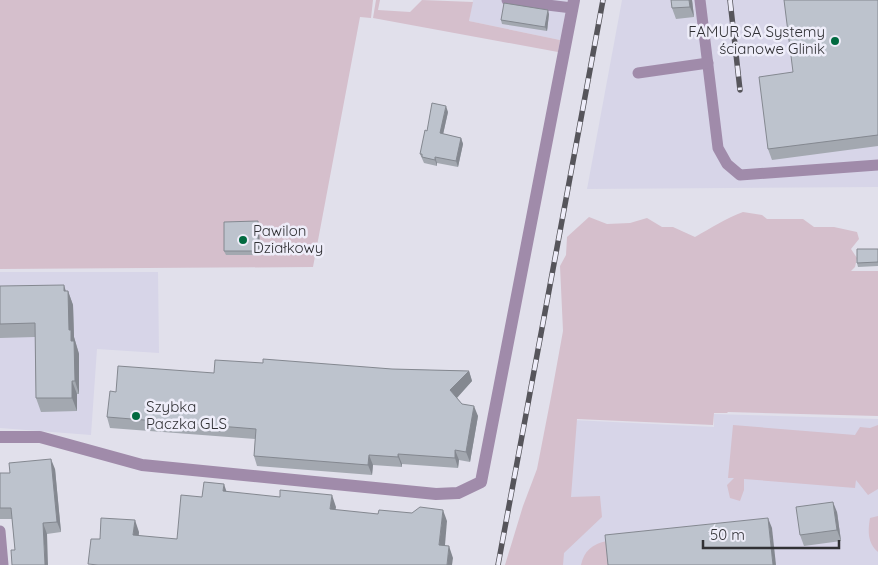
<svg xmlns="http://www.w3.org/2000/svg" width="878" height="565" font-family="Quicksand,sans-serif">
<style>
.built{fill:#d7d5e8}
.green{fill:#d5bfcc}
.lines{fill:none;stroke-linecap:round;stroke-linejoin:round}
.lane{stroke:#a08baa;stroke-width:11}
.street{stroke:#a08baa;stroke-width:12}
.rail-casing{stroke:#56555b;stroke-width:5.5}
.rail{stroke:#eeedf9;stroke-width:4;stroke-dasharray:11;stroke-linecap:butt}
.wall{fill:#a3a8b0}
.shaded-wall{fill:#848890}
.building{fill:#bdc3cd;stroke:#848890}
.poi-dot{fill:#016a40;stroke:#eeedf9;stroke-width:2}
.labels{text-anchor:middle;stroke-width:5;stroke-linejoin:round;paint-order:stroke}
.poi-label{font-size:15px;fill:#313135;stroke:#eeedf9;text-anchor:start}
</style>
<rect width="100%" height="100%" fill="#e1e0eb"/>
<g class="built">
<path d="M473 0H568L560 40 469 21Z"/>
<path d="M622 0H878V187L587 189Z"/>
<path d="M0 272H158L159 353 97 349 91 435 0 428Z"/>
<path d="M714 414 878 419V565H553L573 420 714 427Z"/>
</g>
<g class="green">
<path d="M0 0H373L371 18 360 17 313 267 0 269Z"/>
<path d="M376 0H380L378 10 410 12 422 0 473 2 469 21 560 40 558 52 373 18Z"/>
<path d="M743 212 762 215 767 219H803L814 227H834L857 232 859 239 851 249 857 258 855 267 851 271H878V416L728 412 727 413H714L713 425 577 419 571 497 600 496 602 517 564 553 563 565H505L523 506 537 469 551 397 563 331 560 266 566 255 567 237 589 217 607 224 630 223 647 218 662 227H673L695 237C711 228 726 218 743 212Z"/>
<path d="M733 425 855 435 860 427 870 428 878 425V489L868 495 856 480 855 488 744 479V490L740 501 730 498 727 485 734 478H728Z"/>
<path d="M878 516V552C867 543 868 530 870 518Z"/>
<path d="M607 541 609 565H581C584 551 592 544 607 541Z"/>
</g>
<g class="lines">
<g class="lane">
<path d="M507 0 572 8"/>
<path d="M700 0 718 148 727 164 740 175 878 165"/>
<path d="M638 73 708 63"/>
<path d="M0 531 3 565"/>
</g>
<path class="street" d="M0 437H40L142 465 436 494 458 493 481 482 574 0"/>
<g class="rail-casing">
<g id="rail">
<path d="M730 0 740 90"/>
<path d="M498 565 603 0"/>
</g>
</g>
<use href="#rail" class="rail"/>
</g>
<g class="wall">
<path d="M671 0H692L694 17 676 19 672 8Z"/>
<path d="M878 0V146L772 160 768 149 793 72Z"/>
<path d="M549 14 547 31 502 24 501 20Z"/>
<path d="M448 112 443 134 461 138 463 144 458 167 437 163V166L424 163 420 154 427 131Z"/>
<path d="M259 225 260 255H226L224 251Z"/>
<path d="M878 249V266L858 267 857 263Z"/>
<path d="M0 286 68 291 73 305 74 337 79 354V394H77V411L41 412 36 398 35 337 0 338Z"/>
<path d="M392 369 469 371 472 381 457 398 462 404 478 416 470 462 459 460 458 468 402 464V467L373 465 372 475 257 466 254 456 255 439 110 428 107 417 116 392 214 373Z"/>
<path d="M55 469 61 532 47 534 15 550 12 519H0V473H10Z"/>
<path d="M837 512 841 541 804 546 800 535Z"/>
</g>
<g class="shaded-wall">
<path d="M689 0H692L694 17 690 7Z"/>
<path d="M548 10 549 14 547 31 545 27Z"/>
<path d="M446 106 448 112 442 139 440 133Z"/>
<path d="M461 138 463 144 458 167 456 161Z"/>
<path d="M435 157 437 163V166L435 160Z"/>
<path d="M258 221 259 225 260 255 258 251Z"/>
<path d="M64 285 68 298V291L73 305 74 337 79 354V394L75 381 64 291Z"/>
<path d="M469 371 472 381 454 401 450 390Z"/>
<path d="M72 381 77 394V411L72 398Z"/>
<path d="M474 406 478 416 470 462 466 452Z"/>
<path d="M455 450 459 460 458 468 455 458Z"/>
<path d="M398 454 402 464V467L398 457Z"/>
<path d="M369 455 373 465 372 475 368 465Z"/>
<path d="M51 459 55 469 61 532 57 522Z"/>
<path d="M224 484 228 496 223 491Z"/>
<path d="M332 495 336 507 334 521 330 509Z"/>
<path d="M833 502 837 512 841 541 837 530Z"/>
<path d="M443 510 447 521 444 557 439 545Z"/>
<path d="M768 518 772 528 776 565H773Z"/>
<path d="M135 520 139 532 138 546 133 535Z"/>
<path d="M43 523 47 534 48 565H45Z"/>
<path d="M449 546 453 558 452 565H447Z"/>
</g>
<g class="building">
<path d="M671 0H689L690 7 672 8Z"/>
<path d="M784 0H878V135L768 149 759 77 793 72Z"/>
<path d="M504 3 548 10 545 27 501 20Z"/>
<path d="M432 103 446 106 440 133 461 138 456 161 435 157V160L422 157V154H420L425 130 427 131Z"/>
<path d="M258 221V251H224V222Z"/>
<path d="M857 249H878V262L857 263Z"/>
<path d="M64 285V291H68L69 330H71V341H74L75 381H72V398H36L35 323 0 324V286Z"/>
<path d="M263 359 392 369 469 371 450 390 462 404 474 406 466 452 455 450V458L398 454V457L369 455 368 465 254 456 256 429 107 417 110 391 116 392 118 366 214 373 215 360 263 363Z"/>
<path d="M51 459 57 522 43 523 45 565H12L11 550H15L11 508H0V473H10L9 463Z"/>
<path d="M204 482 224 484 223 491 280 497V490L332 495 330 509 378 514 379 510 412 513 420 507 443 510 439 545 449 546 447 565H98L88 564 91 539H100L101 518 135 520 133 535 177 539 181 495 202 497Z"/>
<path d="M833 502 837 530 800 535 796 507Z"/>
<path d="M768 518 773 565H608L605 535Z"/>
</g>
<g class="poi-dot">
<circle cx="835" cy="41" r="5"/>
<circle cx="243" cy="240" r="5"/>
<circle cx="136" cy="416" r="5"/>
</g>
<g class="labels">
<g class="poi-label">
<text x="825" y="37" text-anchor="end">FAMUR SA Systemy<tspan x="825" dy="17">ścianowe Glinik</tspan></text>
<text x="253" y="236">Pawilon<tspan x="253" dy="17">Działkowy</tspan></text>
<text x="146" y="412">Szybka<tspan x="146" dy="17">Paczka GLS</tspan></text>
</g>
</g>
<path d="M703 540v8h136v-8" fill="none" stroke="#313135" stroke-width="2.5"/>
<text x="710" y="540" font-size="15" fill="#313135" stroke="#eeedf9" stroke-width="4" paint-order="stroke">50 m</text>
</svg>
